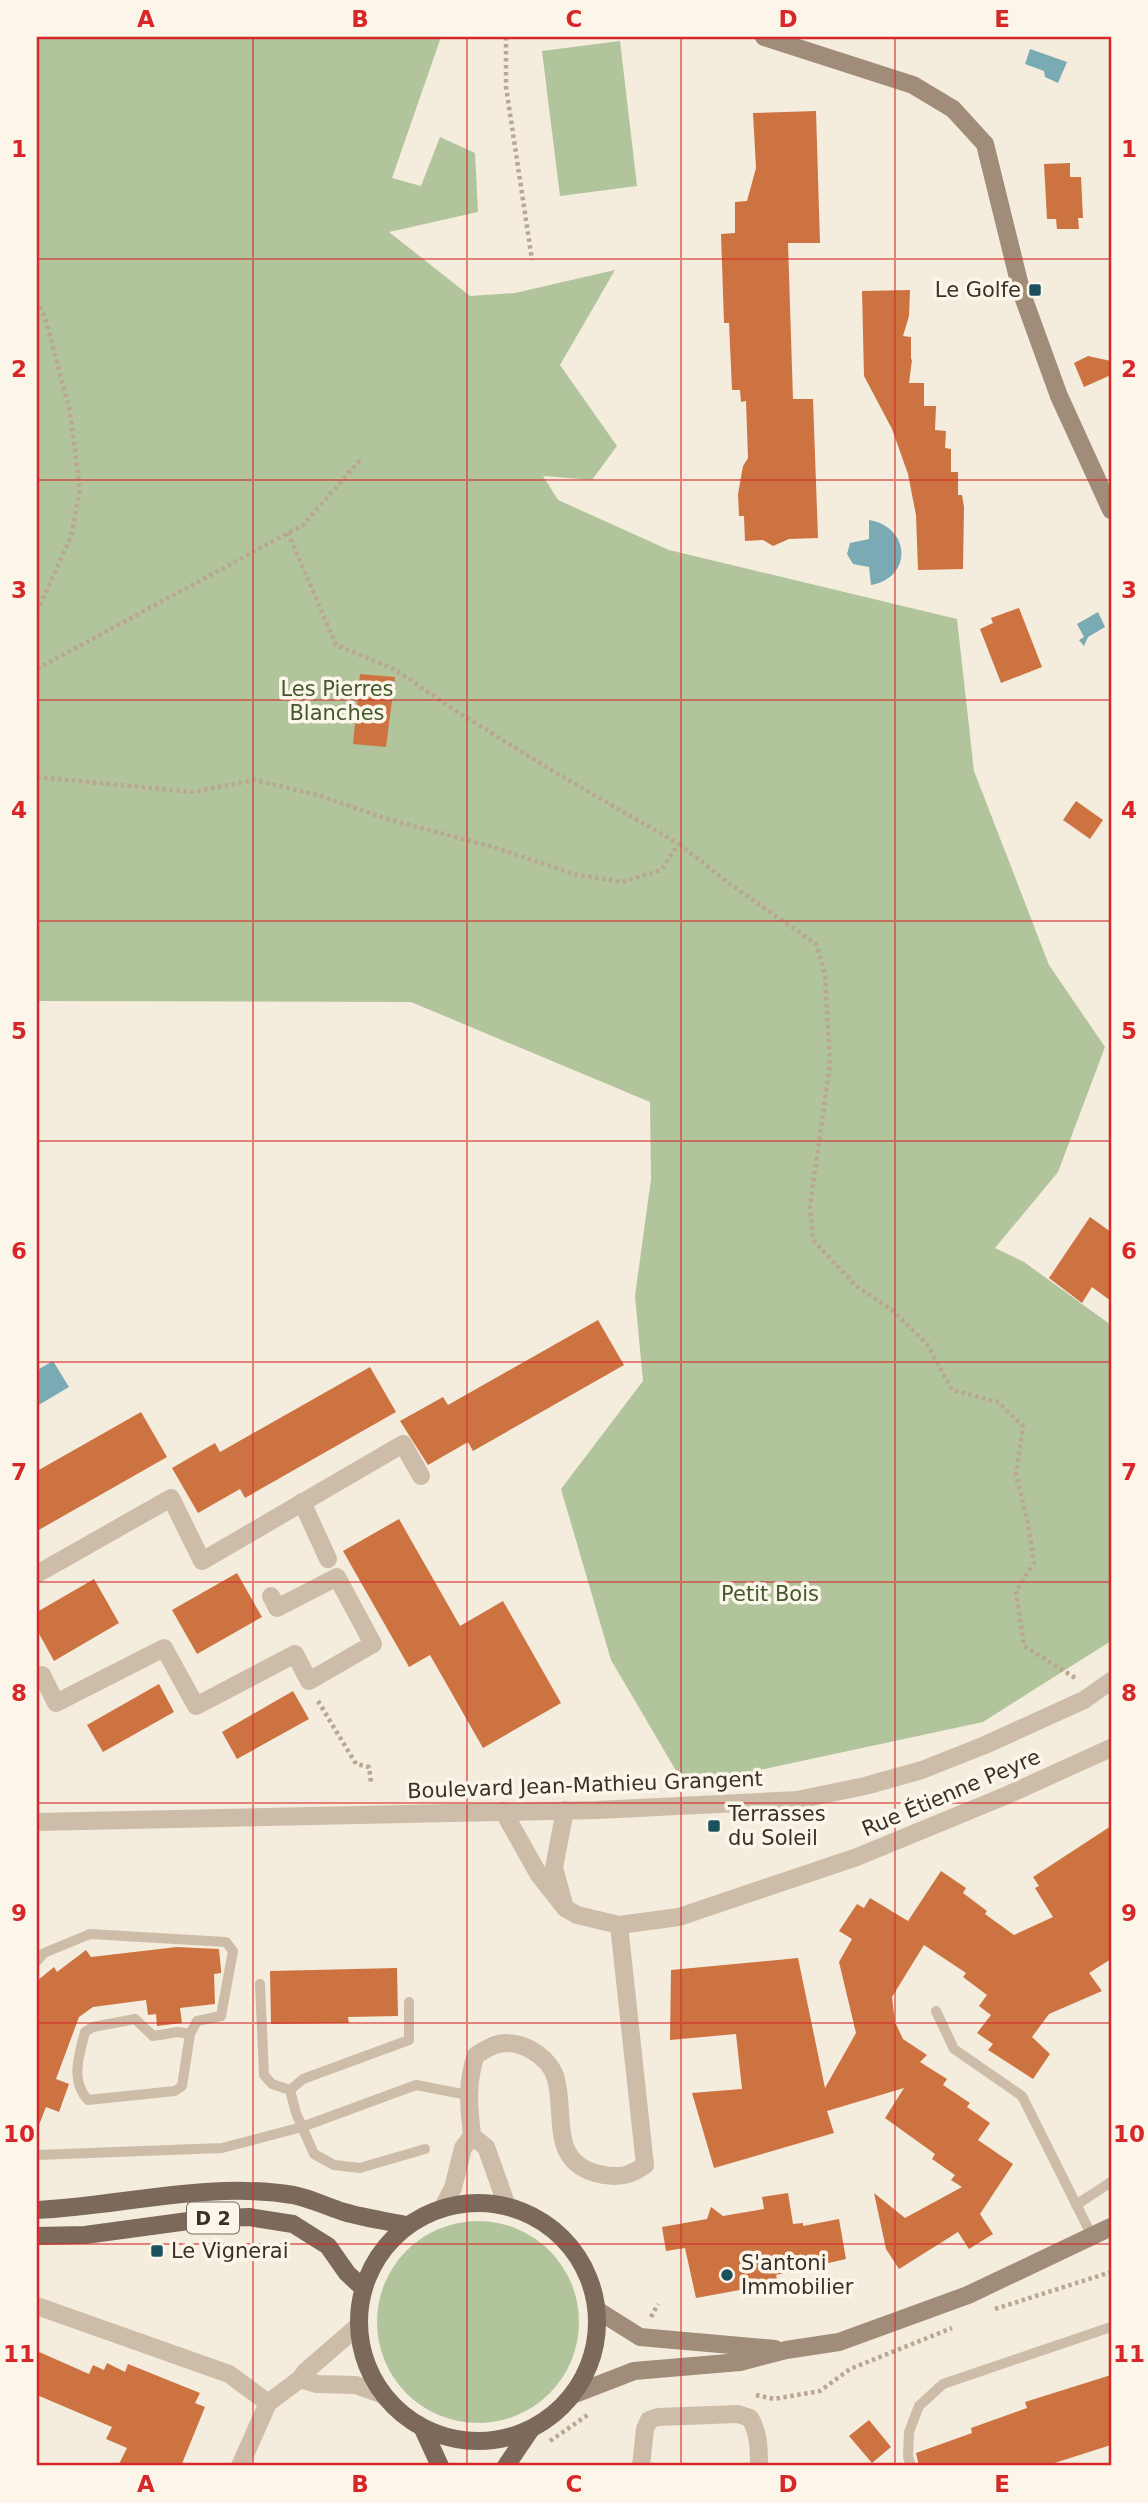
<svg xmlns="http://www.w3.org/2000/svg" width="1148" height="2503" font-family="'DejaVu Sans',sans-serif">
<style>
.green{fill:#b2c49c}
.water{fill:#7aaab3}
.building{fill:#cd7342}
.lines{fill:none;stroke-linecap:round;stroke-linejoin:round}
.path{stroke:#b9a792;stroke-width:4.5;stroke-dasharray:3.5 3.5;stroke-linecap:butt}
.lane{stroke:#cdbda8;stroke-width:10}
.street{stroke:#cdbda8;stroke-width:18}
.secondary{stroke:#a18c79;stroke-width:18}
.primary{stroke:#7c6959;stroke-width:18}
.grid{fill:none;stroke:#d62828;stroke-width:2;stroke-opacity:0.55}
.poi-dot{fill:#1b525e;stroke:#fbf5ea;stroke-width:2.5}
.labels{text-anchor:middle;stroke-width:7;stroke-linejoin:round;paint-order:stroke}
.shield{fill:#fbf5ea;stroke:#736b62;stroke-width:2}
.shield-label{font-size:19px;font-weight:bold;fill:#393028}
.poi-label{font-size:21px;fill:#393028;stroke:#fbf5ea;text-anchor:start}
.park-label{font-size:21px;fill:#43592b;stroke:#fbf5ea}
.street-label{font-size:21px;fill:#393028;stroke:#fbf5ea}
.neatline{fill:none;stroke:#d62828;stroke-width:2.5}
.grid-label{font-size:23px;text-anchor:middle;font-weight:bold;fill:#d62828}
</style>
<rect width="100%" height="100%" fill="#f4ecdd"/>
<g class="green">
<path d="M37 37H441L392 178 421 186 440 137 475 153 478 212 389 232 470 296 515 293 615 270 560 365 617 446 592 480 543 476 558 500 669 550 957 619 974 771 1049 965 1105 1047 1058 1172 995 1248 1024 1262 1111 1325V1641L983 1722 685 1786 611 1660 561 1489 643 1381 635 1296 651 1179 650 1102 411 1002 37 1001Z"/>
<path d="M620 41 637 186 560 196 542 51Z"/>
<circle cx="478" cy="2322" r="101"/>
</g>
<g class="water">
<path d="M1030 49 1067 62 1058 83 1045 77 1044 71 1025 64Z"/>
<path d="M869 520C911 527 913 578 871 585L869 567 853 564 847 554 850 543 869 539Z"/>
<path d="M1098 612 1105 627 1088 637 1084 646 1079 640 1084 637 1077 624Z"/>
<path d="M53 1361 69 1387 37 1406V1370Z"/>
</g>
<g class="building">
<path d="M816 111 820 243H788L793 399H813L818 538 789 539 773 546 763 540 745 541 744 516H739L738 494 743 466 748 458 746 401 741 402 740 390H732L729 323H724L721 234 735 233V202L747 201 756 168 753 113Z"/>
<path d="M1070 163V177H1081L1083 218H1078L1079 229H1057L1056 219H1047L1044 164Z"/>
<path d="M910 290 909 316 903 336 911 337V359L912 360 909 383H924V406H936L935 430 946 431 945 448 951 449V472H958V495H962L964 507 963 569 918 570 916 515 908 474 892 429 864 376 862 291Z"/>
<path d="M1088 356 1111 361V375L1084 387 1074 363Z"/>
<path d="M1019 608 1042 667 1001 683 980 629 993 623 991 618Z"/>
<path d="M360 674 395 677 386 747 353 744Z"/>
<path d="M1076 801 1103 820 1090 839 1063 820Z"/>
<path d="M1090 1217 1111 1232V1301L1092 1287 1082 1303 1049 1278Z"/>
<path d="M598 1320 624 1365 473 1451 468 1442 428 1465 400 1421 443 1397 448 1405Z"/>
<path d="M370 1367 396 1412 245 1498 240 1489 198 1513 172 1468 215 1443 220 1452Z"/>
<path d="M141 1412 167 1457 37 1531V1471Z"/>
<path d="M399 1519 460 1626 503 1601 561 1703 483 1748 430 1655 409 1667 343 1551Z"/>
<path d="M237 1573 262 1617 197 1654 172 1610Z"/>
<path d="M94 1579 119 1623 54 1661 37 1630V1612Z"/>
<path d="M159 1684 174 1712 103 1752 87 1725Z"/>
<path d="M293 1691 309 1719 237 1759 222 1732Z"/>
<path d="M1111 1826V1959L1089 1973 1102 1991 1049 2014 1032 2037 1050 2054 1033 2079 988 2050 993 2044 977 2033 991 2015 979 2006 987 1995 963 1977 966 1973 924 1945 892 1997 895 2022 903 2039 927 2055 920 2062 947 2079 943 2085 970 2103 967 2107 990 2123 978 2140 1013 2164 980 2214 993 2234 969 2249 958 2232 899 2269 886 2249 874 2193 905 2218 962 2187 951 2180 955 2175 932 2159 935 2154 885 2118 904 2088 827 2111 834 2133 714 2168 692 2093 742 2089 736 2034 670 2040 671 1970 798 1958 825 2088 856 2033 839 1962 852 1939 839 1931 857 1904 864 1908 870 1898 908 1921 941 1871 966 1888 963 1893 987 1911 985 1914 1014 1935 1053 1917 1035 1888 1039 1886 1033 1877Z"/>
<path d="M177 1947 219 1949 221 1970V1973L214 1974 215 2004 180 2008 182 2023 157 2026 156 2014 148 2015 146 2000 93 2007 79 2017 56 2079 69 2084 59 2112 46 2107 39 2125 37 2124V1981L54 1967 57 1972 86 1950 91 1957Z"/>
<path d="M397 1968 398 2016 348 2017 349 2023 271 2024 270 1971Z"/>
<path d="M788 2193 793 2224 803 2223V2226L839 2219 846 2259 776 2275 778 2283 696 2298 685 2248 666 2251 662 2227 707 2219 711 2207 723 2216 764 2209 762 2197Z"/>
<path d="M37 2351 89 2374 93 2365 104 2370 107 2363 125 2372 128 2364 200 2393 195 2403 205 2407 181 2466H118L127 2448 106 2439 112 2427 37 2395Z"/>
<path d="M1111 2375V2445L1045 2466H919L916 2453 972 2433 971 2428 1027 2408 1025 2402Z"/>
<path d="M869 2420 891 2447 872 2463 849 2436Z"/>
</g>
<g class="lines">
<g class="path">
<path d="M506 37V87L532 260"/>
<path d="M37 300 45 317 70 412 80 490 71 536 37 612"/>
<path d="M37 669 303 525 360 460"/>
<path d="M37 777 192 792 255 780 321 796 387 819 493 847 574 874 622 882 661 870 679 844 551 770 456 711 394 669 336 645 288 533"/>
<path d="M679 844 730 884 816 944 825 974 830 1064 810 1206 813 1240 855 1285 893 1311 927 1344 952 1390 998 1402 1023 1426 1016 1475 1028 1523 1034 1563 1016 1591 1024 1646 1077 1679"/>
<path d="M318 1701 356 1764 369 1767 371 1782"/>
<path d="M995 2309 1111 2272"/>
<path d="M651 2317 658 2304"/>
<path d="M756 2395 774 2399 820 2391 850 2369 952 2328"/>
<path d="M550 2441 589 2414"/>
</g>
<g class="lane">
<path d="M37 1961 44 1953 90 1934 226 1942 233 1951 221 2016 197 2021 190 2034 182 2086 175 2091 88 2100C70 2081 79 2055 85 2032L93 2027 135 2019 153 2036 178 2032 190 2034"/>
<path d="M260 1984 264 2075 272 2084 290 2090"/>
<path d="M936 2011 954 2049 1022 2096 1092 2236"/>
<path d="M290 2090 296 2113 314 2154 334 2165 360 2168 425 2149"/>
<path d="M290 2090 303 2079 409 2040V2002"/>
<path d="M37 2155 222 2148 302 2127 416 2085 468 2095"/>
<path d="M1076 2205 1111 2182"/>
<path d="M911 2466 908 2457 909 2432 919 2406 943 2384 1111 2327"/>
</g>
<g class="street">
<path d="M302 1502 328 1559"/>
<path d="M37 1574 171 1498 202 1561 403 1444 421 1476"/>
<path d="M37 1678 42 1675 56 1703 164 1648 196 1706 295 1654 309 1681 373 1644 337 1577 277 1608 271 1596"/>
<path d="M503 1811 539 1875 565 1908 554 1868 565 1810"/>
<path d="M37 1822 597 1810 797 1800 865 1786 922 1770 985 1745 1084 1700 1111 1681"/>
<path d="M565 1908 577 1915 619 1925 679 1917 857 1857 1005 1796 1111 1748"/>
<path d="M472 2136 486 2147 507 2206"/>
<path d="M443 2207 453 2188 463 2148 472 2136C469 2107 466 2083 476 2055 482 2052 489 2047 495 2045 518 2037 550 2056 556 2079 566 2117 548 2166 604 2175 620 2178 632 2175 645 2165L619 1925"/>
<path d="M37 2306 229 2374 268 2403"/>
<path d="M358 2326 306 2371 300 2379 317 2384 356 2385 381 2394"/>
<path d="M240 2466 268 2403 300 2379"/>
<path d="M641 2466 645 2429 649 2420 658 2417 738 2414 750 2418C759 2433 759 2449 759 2466"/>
</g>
<g class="secondary">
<path d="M764 37 913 85 953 109 985 144 1022 294 1059 396 1111 510"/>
<path d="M597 2310 640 2337 775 2349"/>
<path d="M572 2395 634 2371 740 2362 786 2350 839 2342 968 2295 1111 2227"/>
</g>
<g class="primary">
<circle cx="478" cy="2322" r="119"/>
<path d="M37 2210C121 2206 209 2181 293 2195 310 2198 327 2207 344 2212 364 2218 386 2221 407 2225"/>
<path d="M37 2236 85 2235 203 2219 249 2217 293 2224 328 2246 347 2273 363 2288"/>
<path d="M423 2429 440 2466"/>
<path d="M506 2466 531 2429"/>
</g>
</g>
<path class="grid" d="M253 37V2466M467 37V2466M681 37V2466M895 37V2466M37 259H1111M37 480H1111M37 700H1111M37 921H1111M37 1141H1111M37 1362H1111M37 1582H1111M37 1803H1111M37 2023H1111M37 2244H1111"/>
<g class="poi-dot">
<rect x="1028" y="283" width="14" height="14" rx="3.5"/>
<rect x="707" y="1819" width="14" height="14" rx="3.5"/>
<rect x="150" y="2244" width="14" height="14" rx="3.5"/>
<circle cx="727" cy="2275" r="7"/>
</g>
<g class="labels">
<rect class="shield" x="187" y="2202.5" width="52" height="31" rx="5"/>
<g class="shield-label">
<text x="213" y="2225">D 2</text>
</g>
<g class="poi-label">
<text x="1021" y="297" text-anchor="end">Le Golfe</text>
<text x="728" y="1821">Terrasses<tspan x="728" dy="24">du Soleil</tspan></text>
<text x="171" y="2258">Le Vignerai</text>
<text x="741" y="2270">S'antoni<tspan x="741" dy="24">Immobilier</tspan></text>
</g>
<g class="park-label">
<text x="337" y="696">Les Pierres<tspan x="337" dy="24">Blanches</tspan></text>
<text x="770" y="1601">Petit Bois</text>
</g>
<g class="street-label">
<text transform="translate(585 1785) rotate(-2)" y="7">Boulevard Jean-Mathieu Grangent</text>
<text transform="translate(951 1793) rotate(-23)" y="7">Rue Étienne Peyre</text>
</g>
</g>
<rect width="1148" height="2503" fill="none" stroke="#fbf5ea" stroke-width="77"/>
<rect x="38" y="38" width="1072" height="2426" class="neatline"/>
<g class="grid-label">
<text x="146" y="27">A</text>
<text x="360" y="27">B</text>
<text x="574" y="27">C</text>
<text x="788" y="27">D</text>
<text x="1002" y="27">E</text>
<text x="19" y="157">1</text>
<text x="1129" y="157">1</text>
<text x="19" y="377">2</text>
<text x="1129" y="377">2</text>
<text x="19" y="598">3</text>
<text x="1129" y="598">3</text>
<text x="19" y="818">4</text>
<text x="1129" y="818">4</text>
<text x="19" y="1039">5</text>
<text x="1129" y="1039">5</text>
<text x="19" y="1259">6</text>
<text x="1129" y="1259">6</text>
<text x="19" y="1480">7</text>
<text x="1129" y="1480">7</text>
<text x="19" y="1701">8</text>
<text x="1129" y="1701">8</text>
<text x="19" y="1921">9</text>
<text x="1129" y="1921">9</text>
<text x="19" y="2142">10</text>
<text x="1129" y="2142">10</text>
<text x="19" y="2362">11</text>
<text x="1129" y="2362">11</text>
<text x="146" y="2492">A</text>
<text x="360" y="2492">B</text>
<text x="574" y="2492">C</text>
<text x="788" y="2492">D</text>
<text x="1002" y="2492">E</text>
</g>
</svg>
